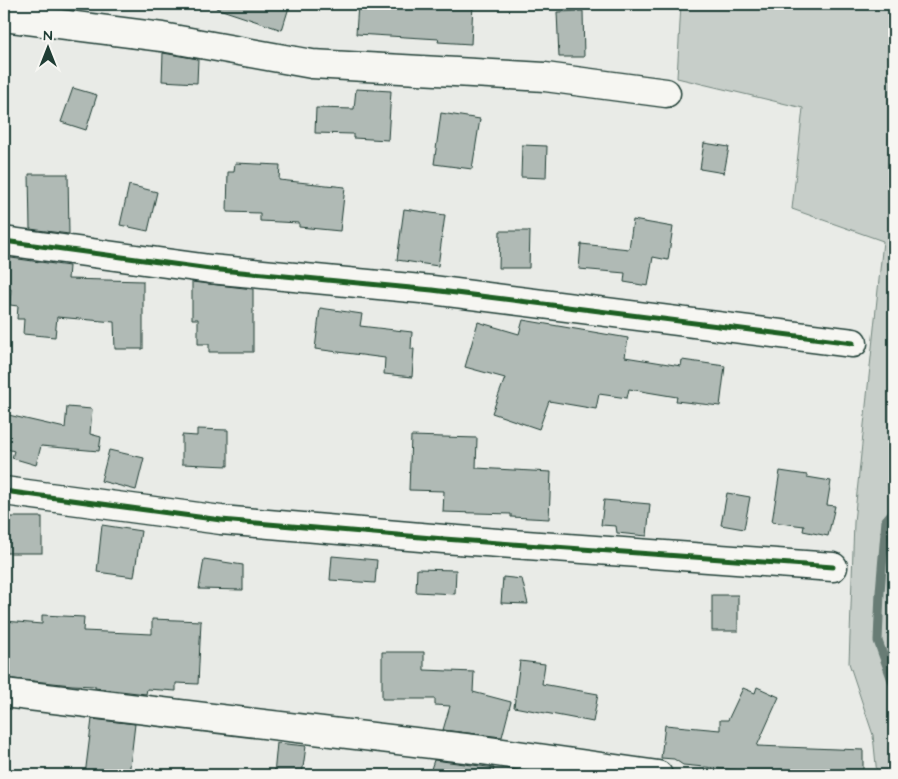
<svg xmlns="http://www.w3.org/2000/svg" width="898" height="779" font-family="'Architects Daughter',sans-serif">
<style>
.green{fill:#c7cec9;stroke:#73867e}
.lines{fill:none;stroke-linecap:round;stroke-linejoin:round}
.stream{stroke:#687c75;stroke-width:9}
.building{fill:#b0bab5;stroke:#1f3d34}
.minor-casing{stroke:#1f3d34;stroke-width:31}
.minor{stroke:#f6f6f2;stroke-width:28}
.cycleway-casing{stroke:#f6f6f2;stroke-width:8}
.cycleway{stroke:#1b5e20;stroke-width:5}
</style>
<rect width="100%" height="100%" fill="#e9ebe7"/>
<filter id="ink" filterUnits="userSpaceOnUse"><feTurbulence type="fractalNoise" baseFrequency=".02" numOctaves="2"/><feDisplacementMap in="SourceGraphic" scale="10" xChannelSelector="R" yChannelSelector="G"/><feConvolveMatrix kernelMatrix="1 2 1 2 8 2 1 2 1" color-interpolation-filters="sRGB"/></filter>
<g filter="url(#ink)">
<path class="green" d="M681 4H894V775H877L873 735 849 663 854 522 883 241 792 209 803 108 677 78Z"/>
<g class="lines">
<path class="stream" d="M894 511 886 520 880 592 878 641 894 686"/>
</g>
<g class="building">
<path d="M217 4H290L282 30 216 8Z"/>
<path d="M358 4H473L471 44 438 42 439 39 356 34Z"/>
<path d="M583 11 584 57H559L557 12Z"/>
<path d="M163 53 198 59 197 83 162 81Z"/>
<path d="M73 88 97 95 86 130 61 122Z"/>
<path d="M356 89 391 91 388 140 353 138V134L315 133 316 108 354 109Z"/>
<path d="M441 113 480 119 472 169 434 164Z"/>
<path d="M704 143 729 147 724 173 700 169Z"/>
<path d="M522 145 547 146 546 178 521 177Z"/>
<path d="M235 163 280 165 279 180 345 187 340 231 299 227V223L260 221V213L227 212 228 172H234Z"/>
<path d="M29 174H68L69 234 30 229Z"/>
<path d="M129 185 157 192 148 231 120 225Z"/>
<path d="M404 209 445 215 438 266 397 260Z"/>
<path d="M633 220 673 227 668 260 653 257 648 286 624 282 625 273 579 269 581 244 629 249Z"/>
<path d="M500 231H530L529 268H499Z"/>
<path d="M4 257 69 266 68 279 143 281V349H115L114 322 57 317 55 337 23 334 24 319H17L18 306 10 305 11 289 4 288Z"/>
<path d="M192 282 253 289V352H209V344H198V319H192Z"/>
<path d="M320 308 362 314 360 326 412 332 411 349H414L412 377 384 374 385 358 315 349Z"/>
<path d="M523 320 628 338 625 357 681 366 682 360 725 366 720 406 676 401 677 397 629 389 627 398 599 394 596 409 549 401 539 429 492 413 505 378 465 367 478 322 519 334Z"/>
<path d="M67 407 92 409 90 434 101 437 99 451 41 446 36 465 12 458 14 451 4 448V414L65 428Z"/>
<path d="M197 429 228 430V466L182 464V435L197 436Z"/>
<path d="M411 436 477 438 476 468 551 472 549 519 511 517V514L443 512 444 491 409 490Z"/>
<path d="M109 450 144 458 136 490 101 481Z"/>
<path d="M780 471 807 475V477L831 481 827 505 835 506 828 536 803 531 804 526 772 522Z"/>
<path d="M727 493 750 497 744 529 721 525Z"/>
<path d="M604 500 650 504 647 536 617 533 616 526 601 525Z"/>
<rect x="4" y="517" width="38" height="36"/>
<path d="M102 525 141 531 134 577 97 572Z"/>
<path d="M332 556 377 560 375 583 330 580Z"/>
<path d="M204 559 243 565V590L199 589Z"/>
<path d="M417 569 456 570 455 594 416 592Z"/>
<path d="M503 577 522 579 528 604 501 603Z"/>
<rect x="712" y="595" width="26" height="36"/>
<path d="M42 615 84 617 83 631 152 634V619L201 621 198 684 176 683V691L147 689 146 694 95 688V686L72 685 4 678V621L42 624Z"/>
<path d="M382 652H424V670L474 672 473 692 511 702 502 737 443 730 450 706 435 705V699H382Z"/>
<path d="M520 661 545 664 542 684 598 694 593 722 514 707Z"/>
<path d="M757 687 779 697 757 746 863 750V770H815L814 775H735L736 770 683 765 674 759 661 758 665 725 720 730V720H728L743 688 755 693Z"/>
<path d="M92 719 135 724 129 775H85Z"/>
<path d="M277 743 306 746 302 775H274Z"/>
<path d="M434 760 480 766 494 768 492 775H429Z"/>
</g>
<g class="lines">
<g class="minor-casing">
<g id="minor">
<path d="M4 17 162 37 312 64 545 77 666 93"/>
<path d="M4 241 210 269 432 290 853 343"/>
<path d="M4 491 221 520 444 539 833 567"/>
<path d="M4 693 482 750 658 775"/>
</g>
</g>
<use href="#minor" class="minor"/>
<g class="cycleway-casing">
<g id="cycleway">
<path d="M4 241 210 269 432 290 853 343"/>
<path d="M4 491 221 520 444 539 833 567"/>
</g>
</g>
<use href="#cycleway" class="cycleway"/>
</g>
</g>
<rect width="898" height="779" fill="none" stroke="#f6f6f2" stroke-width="20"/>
<rect x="10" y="10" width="878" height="759" fill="none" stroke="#1f3d34" stroke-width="2" filter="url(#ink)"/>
<g transform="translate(48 48)" stroke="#f6f6f2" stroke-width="4" paint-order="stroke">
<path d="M0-4L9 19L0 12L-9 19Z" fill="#1f3d34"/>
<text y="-8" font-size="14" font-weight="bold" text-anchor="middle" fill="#1f3d34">N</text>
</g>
</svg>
